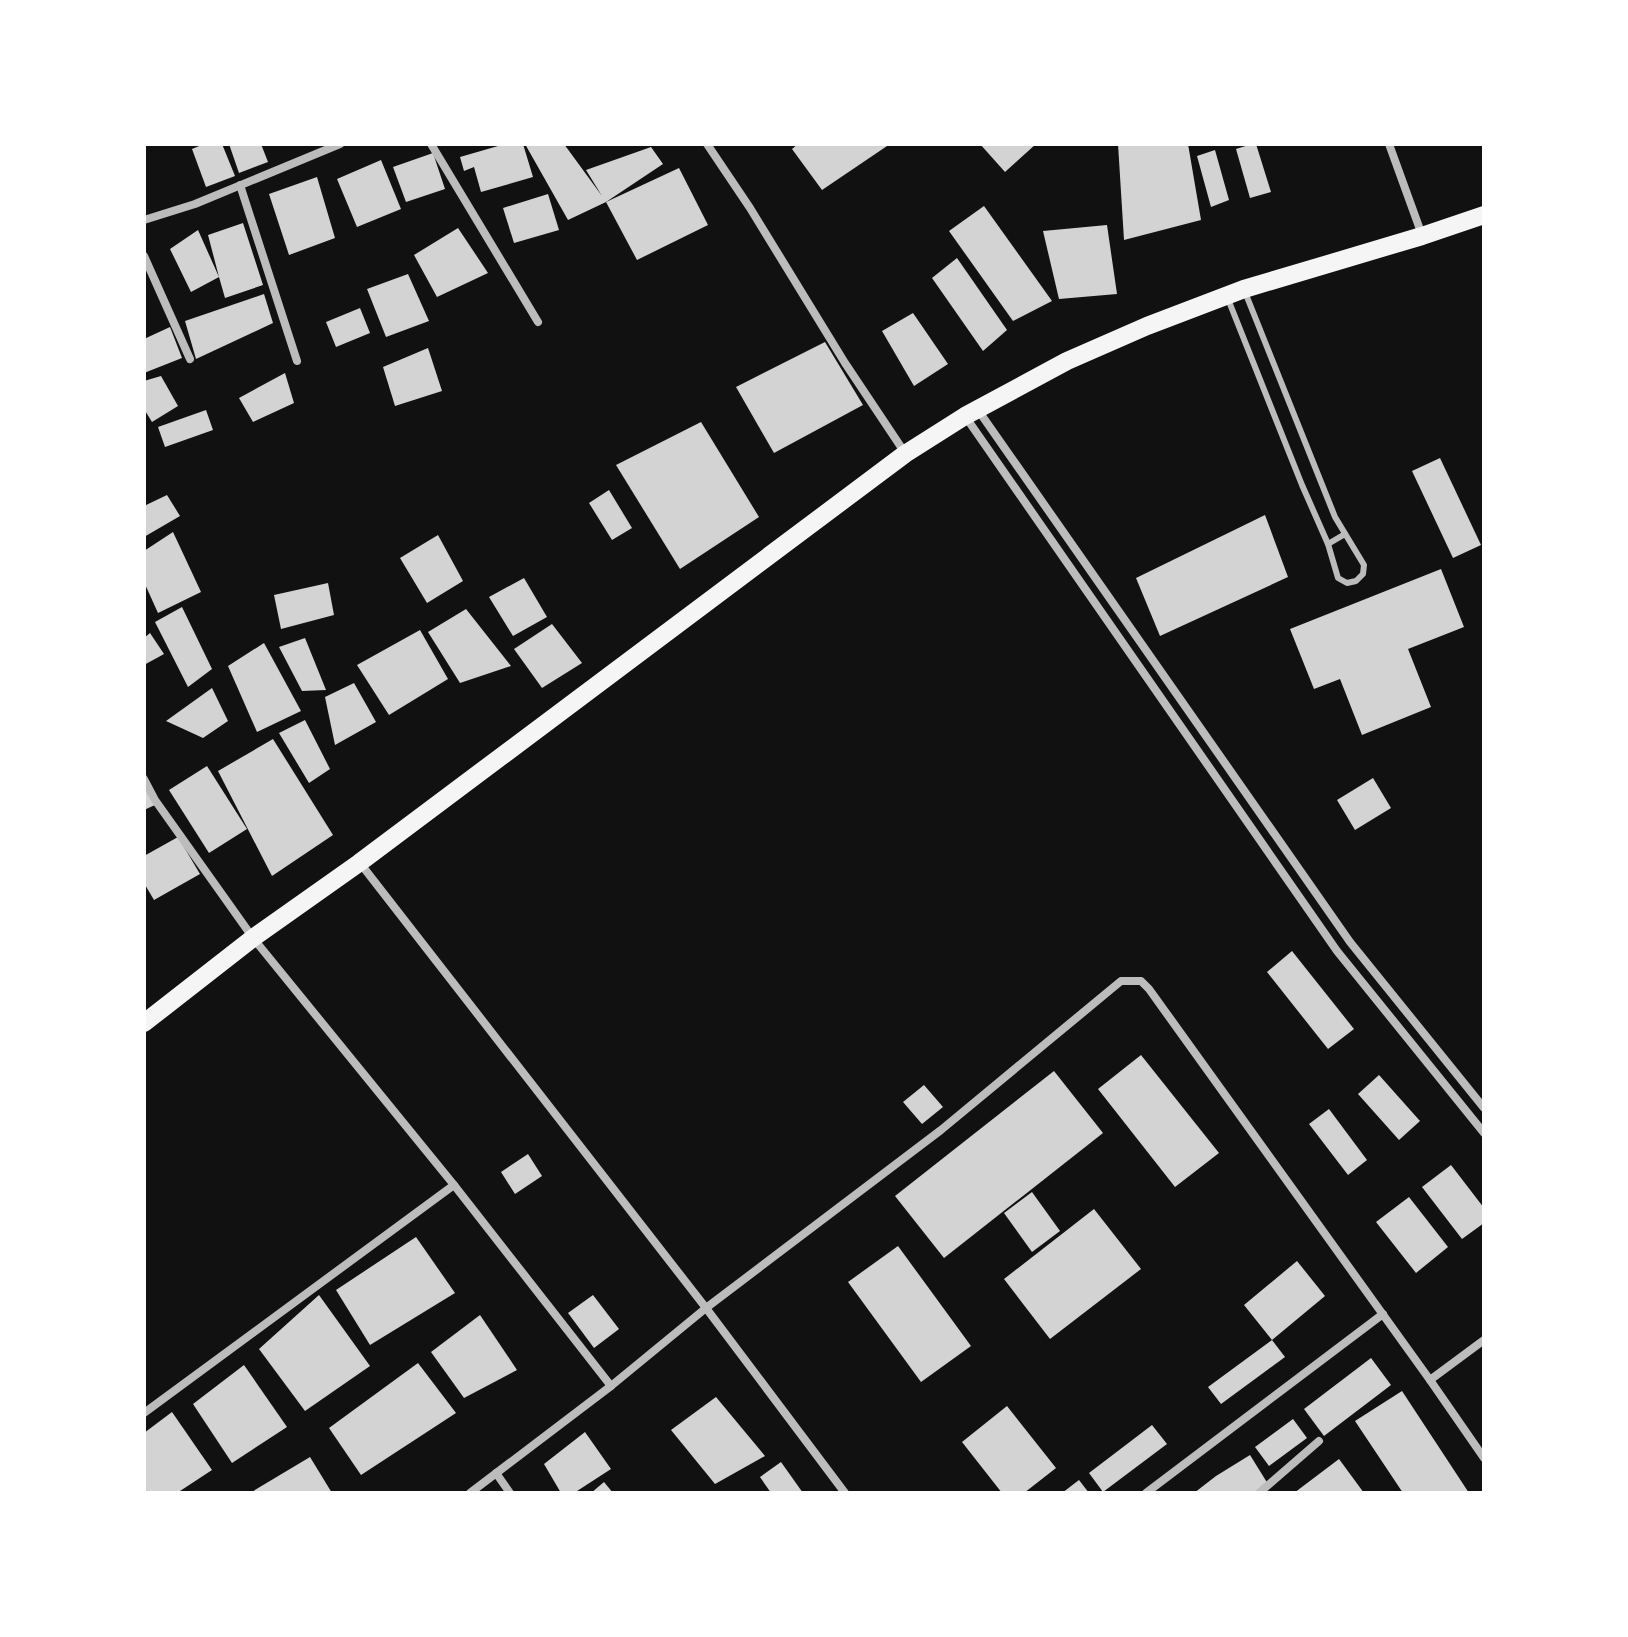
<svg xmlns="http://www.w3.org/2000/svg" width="1628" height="1637" font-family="Mulish,sans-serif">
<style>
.building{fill:#d3d3d3}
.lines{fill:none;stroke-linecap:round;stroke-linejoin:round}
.service{stroke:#bcbcbc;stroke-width:6}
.minor{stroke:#bcbcbc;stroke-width:8}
.trunk{stroke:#f5f5f5;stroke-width:18}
</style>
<rect width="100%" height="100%" fill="#111"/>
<g class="building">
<path d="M204 144H222L235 176 206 187 192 149Z"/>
<path d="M229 144H261L268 162 239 173Z"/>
<path d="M505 144H523L533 177 481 192 474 167 464 171 460 157Z"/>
<path d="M525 144H564L602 196 586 170 651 147 663 164 606 202 568 220Z"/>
<path d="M798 144H890L822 190 792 149Z"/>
<path d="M980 144H1036L1005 172Z"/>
<path d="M1118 144H1188L1201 220 1124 240Z"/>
<path d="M1252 144H1256L1271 192 1250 198 1236 149Z"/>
<path d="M1215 150 1229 200 1211 207 1197 156Z"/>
<path d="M433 153 445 189 406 202 393 167Z"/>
<path d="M381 160 401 209 357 227 337 179Z"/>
<path d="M679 168 708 225 637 260 606 202Z"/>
<path d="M317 177 335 238 289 255 269 194Z"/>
<path d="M548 194 559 230 514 243 503 208Z"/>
<path d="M984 206 1052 301 1013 321 949 231Z"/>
<path d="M243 223 263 285 225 298 219 277 191 292 170 249 198 230 219 277 208 235Z"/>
<path d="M1107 225 1117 294 1059 299 1043 231Z"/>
<path d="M458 228 488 273 437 297 414 255Z"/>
<path d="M957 258 1007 330 983 351 932 278Z"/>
<path d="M408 274 429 321 386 337 367 289Z"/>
<path d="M264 294 273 323 196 359 185 321Z"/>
<path d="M360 308 370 333 336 347 326 322Z"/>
<path d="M913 313 948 364 914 386 882 331Z"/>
<path d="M170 327 182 358 144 373V339Z"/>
<path d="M825 342 863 405 774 453 736 387Z"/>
<path d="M428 348 442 391 395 406 383 367Z"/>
<path d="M285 373 294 403 253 422 239 398Z"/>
<path d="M161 376 178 406 152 422 144 409V381Z"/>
<path d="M206 410 213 430 165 447 158 427Z"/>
<path d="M701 422 759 517 680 569 616 465Z"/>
<path d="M1440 458 1481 545 1453 558 1412 471Z"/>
<path d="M609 490 632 528 612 540 589 503Z"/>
<path d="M167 495 180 516 144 537V506Z"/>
<path d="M1265 515 1288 577 1160 636 1136 578Z"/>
<path d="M173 532 201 592 158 613 144 582V551Z"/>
<path d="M438 535 463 581 427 603 400 558Z"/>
<path d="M1441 569 1464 627 1408 649 1431 707 1362 735 1340 679 1314 689 1290 629Z"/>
<path d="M524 578 547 617 513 636 489 597Z"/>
<path d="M328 583 334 615 281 629 274 595Z"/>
<path d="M182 607 212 669 188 687 155 622Z"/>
<path d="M466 609 511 666 460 683 428 632Z"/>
<path d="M552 624 582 663 542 688 514 649Z"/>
<path d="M420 630 448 679 389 715 357 665Z"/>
<path d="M150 633 164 654 144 665V638Z"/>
<path d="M305 638 326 690 302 691 279 647Z"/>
<path d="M264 643 301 711 257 732 228 666Z"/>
<path d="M354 683 376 722 335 745 325 697Z"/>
<path d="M212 688 228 721 203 738 166 721Z"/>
<path d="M305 720 330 769 309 783 279 733Z"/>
<path d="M273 739 333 835 272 876 218 771Z"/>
<path d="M207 766 247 829 209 853 169 790Z"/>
<path d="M1373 778 1391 808 1355 830 1337 800Z"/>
<path d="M144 784 155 805 144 810Z"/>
<path d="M178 837 200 874 154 900 144 883V856Z"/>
<path d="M1292 951 1354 1029 1328 1049 1267 972Z"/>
<path d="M1141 1055 1219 1153 1175 1187 1098 1089Z"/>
<path d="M1054 1071 1103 1133 944 1258 895 1196Z"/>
<path d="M1379 1075 1420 1121 1399 1140 1358 1094Z"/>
<path d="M924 1085 943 1107 922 1124 903 1102Z"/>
<path d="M1329 1109 1367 1160 1348 1175 1309 1124Z"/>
<path d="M528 1154 542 1176 515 1194 501 1172Z"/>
<path d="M1451 1165 1484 1208V1223L1462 1239 1422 1187Z"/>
<path d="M1032 1192 1060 1231 1032 1252 1004 1213Z"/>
<path d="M1409 1197 1448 1247 1416 1273 1376 1222Z"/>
<path d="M1094 1209 1141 1269 1050 1339 1004 1279Z"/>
<path d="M416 1237 455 1293 370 1345 336 1290Z"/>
<path d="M898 1246 971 1346 921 1382 848 1282Z"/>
<path d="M1297 1261 1325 1296 1272 1340 1244 1305Z"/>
<path d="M319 1295 370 1366 305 1411 259 1349Z"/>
<path d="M593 1295 619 1329 594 1348 568 1313Z"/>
<path d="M480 1315 517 1370 464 1398 431 1352Z"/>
<path d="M1272 1340 1285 1357 1221 1404 1208 1387Z"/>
<path d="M1371 1358 1391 1385 1324 1436 1304 1409Z"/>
<path d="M418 1363 456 1413 361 1475 329 1428Z"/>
<path d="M244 1365 287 1427 232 1463 193 1404Z"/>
<path d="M1402 1391 1469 1493H1403L1355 1421Z"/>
<path d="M716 1397 765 1456 715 1484 671 1430Z"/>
<path d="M1007 1406 1056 1468 1024 1493H1002L962 1442Z"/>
<path d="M172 1412 212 1470 177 1493H144V1433Z"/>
<path d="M1293 1419 1307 1438 1269 1466 1255 1447Z"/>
<path d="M1152 1425 1167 1444 1103 1492 1089 1473Z"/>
<path d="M585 1432 611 1469 574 1493H561L544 1464Z"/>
<path d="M1250 1455 1268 1484 1253 1493H1194L1216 1476Z"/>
<path d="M310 1457 332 1493H250Z"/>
<path d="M1339 1459 1364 1493H1294Z"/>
<path d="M781 1462 803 1493H771L760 1477Z"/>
<path d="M1079 1480 1089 1493H1062Z"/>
<path d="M604 1482 613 1493H591Z"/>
</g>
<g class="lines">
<g class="service">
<path d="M1228 299 1302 485 1328 544 1338 578 1347 583 1356 581 1363 574 1364 565 1335 517 1245 292"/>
<path d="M1328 544 1345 534"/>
</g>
<g class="minor">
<path d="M431 144 538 322"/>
<path d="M707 144 750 208 845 363 905 453"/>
<path d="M1389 144 1422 235"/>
<path d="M240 185 297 361"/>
<path d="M144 220 195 204 340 144"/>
<path d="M144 256 190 359"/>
<path d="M978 410 1350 942 1484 1108"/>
<path d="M965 416 1337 951 1484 1133"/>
<path d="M144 779 155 800 253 938 454 1185 611 1386"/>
<path d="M360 863 706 1308 845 1493"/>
<path d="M1430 1380 1484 1458"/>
<path d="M144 1413 454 1185"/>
<path d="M496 1473 510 1493"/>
<path d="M470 1493 611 1386 706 1308 941 1130 1121 981H1141L1149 989 1430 1380 1484 1340"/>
<path d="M1146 1493 1383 1314"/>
<path d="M1259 1493 1319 1441"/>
</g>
<path class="trunk" d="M144 1023 253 938 359 863 905 454 965 416 1067 361 1147 326 1244 289 1422 236 1484 215"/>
</g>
<rect width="1628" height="1637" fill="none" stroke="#ffffff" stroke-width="292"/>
</svg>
